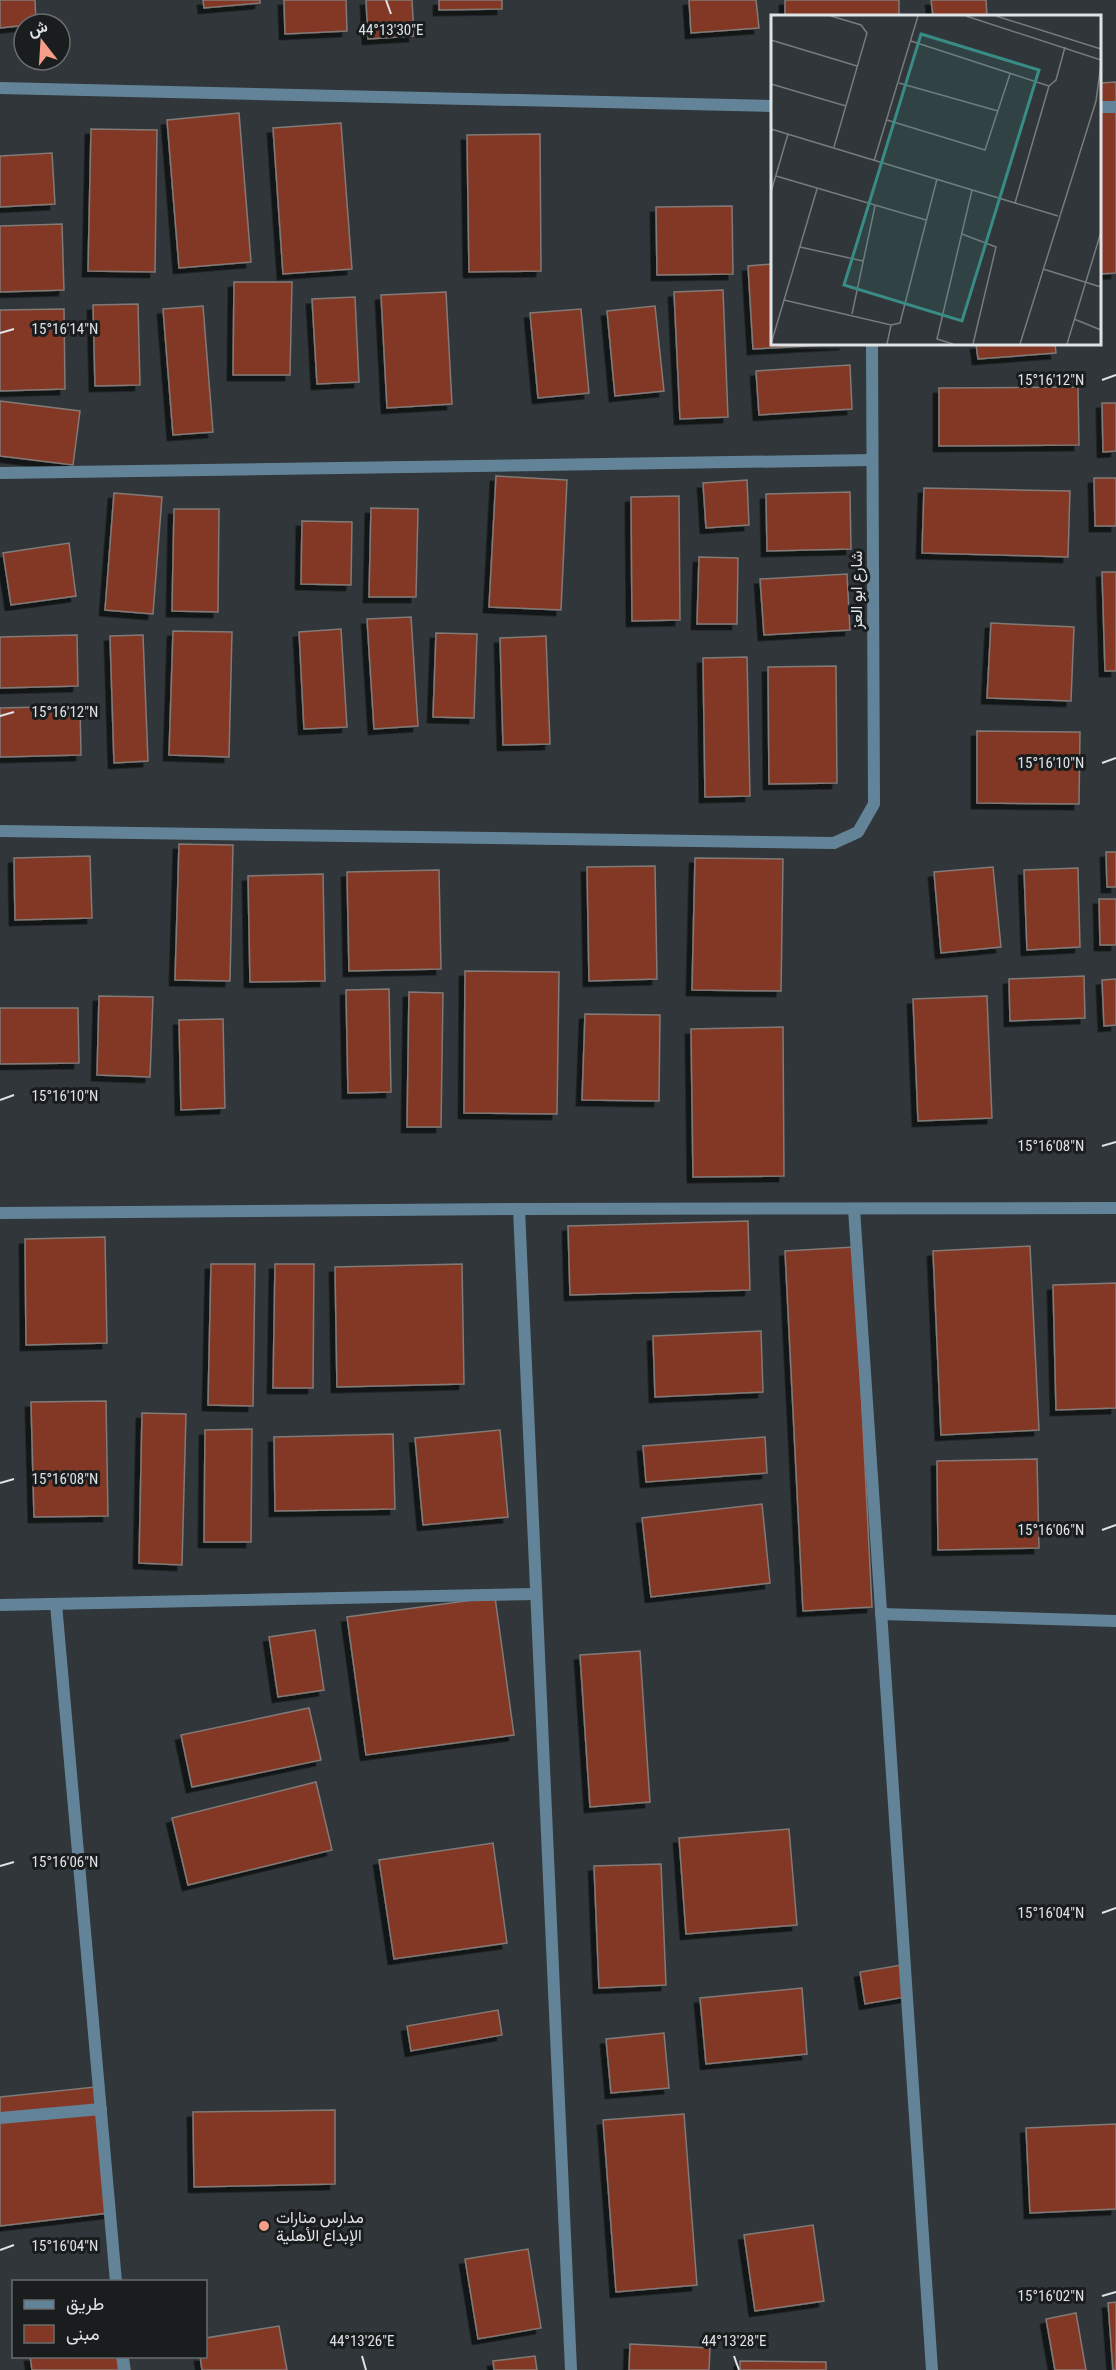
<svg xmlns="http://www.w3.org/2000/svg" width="1116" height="2370" font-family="'Roboto Condensed',Vazirmatn,sans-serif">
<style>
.building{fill:#833825;stroke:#827a77;stroke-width:1.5;filter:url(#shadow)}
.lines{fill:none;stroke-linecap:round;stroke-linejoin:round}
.street{stroke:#638498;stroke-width:12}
.ticks{fill:none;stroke:#dfe3e6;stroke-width:2}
.poi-dot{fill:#f49e88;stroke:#1a1d1e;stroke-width:2}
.labels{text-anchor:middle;stroke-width:6;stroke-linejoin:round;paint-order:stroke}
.street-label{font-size:16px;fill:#dfe3e6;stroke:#1a1d1e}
.poi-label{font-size:16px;fill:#dfe3e6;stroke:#1a1d1e;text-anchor:start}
.inset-road{fill:none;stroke:#767b7e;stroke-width:1.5}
.view{fill:#398c86;fill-opacity:0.15;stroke:#398c86;stroke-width:3}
.inset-edge{fill:none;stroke:#dfe3e6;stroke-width:3}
.ticks-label{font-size:15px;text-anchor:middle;fill:#dfe3e6;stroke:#1a1d1e;stroke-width:6;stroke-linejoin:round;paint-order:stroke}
</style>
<defs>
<filter id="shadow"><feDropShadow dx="-5.5" dy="5.5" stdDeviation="0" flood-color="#0009"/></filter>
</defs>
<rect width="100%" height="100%" fill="#303639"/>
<g class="building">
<path d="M0 0H35L36 24 0 28Z"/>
<path d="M203 0H260V3L204 8Z"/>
<path d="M284 0H346L347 31 285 34Z"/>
<path d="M366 0H412L414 36 368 39Z"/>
<path d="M439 0H502V9L439 10Z"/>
<path d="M689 0H756L759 28 691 33Z"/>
<rect x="785" y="0" width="114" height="16"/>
<path d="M931 0H986L987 16H933Z"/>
<path d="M1116 82V273L1100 274V83Z"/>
<path d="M239 113 251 262 179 268 167 120Z"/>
<path d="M341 123 352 269 283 274 273 128Z"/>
<path d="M91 129 157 130 155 272 88 271Z"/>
<path d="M540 134 541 271 469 272 467 135Z"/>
<path d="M52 153 55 204 0 207V156Z"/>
<path d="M732 206 733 274 657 275 656 207Z"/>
<path d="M62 224 64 290 0 292V226Z"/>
<path d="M772 264V344H845L753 349 748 266Z"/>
<path d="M234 282H292L290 375H233Z"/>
<path d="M723 290 728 417 680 419 674 292Z"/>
<path d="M446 292 452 404 387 408 381 295Z"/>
<path d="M355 297 359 382 317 384 312 299Z"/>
<path d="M138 304 140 385 95 386 93 305Z"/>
<path d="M203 306 213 432 173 435 163 309Z"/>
<path d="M655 306 664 391 615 396 607 311Z"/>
<path d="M64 309 65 389 0 391V310Z"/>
<path d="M581 309 589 393 538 398 530 313Z"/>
<path d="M976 344H1055L1056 353 978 359Z"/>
<path d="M850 365 852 409 759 415 756 371Z"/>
<path d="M1078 387 1079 445 939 446V388Z"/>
<path d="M0 401 80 411 73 465 0 456Z"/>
<path d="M1102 403H1116V451L1103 452Z"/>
<path d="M496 476 567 480 561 610 489 607Z"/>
<path d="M1094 478H1116V526H1095Z"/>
<path d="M747 480 749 525 706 528 703 483Z"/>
<path d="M924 488 1070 491 1068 557 922 553Z"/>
<path d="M850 492 851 549 767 551 766 494Z"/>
<path d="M114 493 162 497 153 614 105 610Z"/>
<path d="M679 496 680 620 632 621 631 497Z"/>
<path d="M371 508 418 509 416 597H369Z"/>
<path d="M174 509H219L218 612 172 611Z"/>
<path d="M302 521 352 522 351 585 301 584Z"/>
<path d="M69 543 76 596 11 605 3 553Z"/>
<path d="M699 557 738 558 737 624H697Z"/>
<path d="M1102 572H1116V671H1105Z"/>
<path d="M847 574 850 630 764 635 760 579Z"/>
<path d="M411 617 418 726 374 729 367 619Z"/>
<path d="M991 623 1074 627 1071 701 987 698Z"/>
<path d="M341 629 347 727 304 729 299 632Z"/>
<path d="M173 631 232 632 229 757 169 755Z"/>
<path d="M436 633 477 634 474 718 433 717Z"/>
<path d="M77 635 78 686 0 688V637Z"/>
<path d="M143 635 148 761 114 763 110 636Z"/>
<path d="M546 636 550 744 503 745 500 638Z"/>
<path d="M747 657 750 796 705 797 703 658Z"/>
<path d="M836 666 837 783 769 784 768 667Z"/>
<path d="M80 706 81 755 0 757V708Z"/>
<path d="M977 731 1080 732 1079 804 977 803Z"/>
<path d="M179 844 233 845 230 981 175 980Z"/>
<path d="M1106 852H1116V887H1107Z"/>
<path d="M90 856 92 918 15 920 14 858Z"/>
<path d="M695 858 783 859 781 991 692 990Z"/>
<path d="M655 866 657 979 589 981 587 867Z"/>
<path d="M993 867 1001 947 941 953 934 872Z"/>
<path d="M1078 868 1080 947 1027 950 1024 870Z"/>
<path d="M439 870 441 969 349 971 347 872Z"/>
<path d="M323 874 325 981 250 982 248 876Z"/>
<path d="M1099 899H1116V945H1100Z"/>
<path d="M465 971 559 972 557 1114 464 1113Z"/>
<path d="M1084 976 1085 1018 1010 1021 1009 979Z"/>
<path d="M1116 979V1025L1104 1026 1102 980Z"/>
<path d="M389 989 391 1092 348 1093 346 990Z"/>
<path d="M409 992 443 993 441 1127H407Z"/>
<path d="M99 996 153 997 150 1077 97 1075Z"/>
<path d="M987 996 992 1118 918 1121 913 999Z"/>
<path d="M0 1008H78L79 1063 0 1064Z"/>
<path d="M585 1014 660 1015 659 1101 582 1100Z"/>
<path d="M223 1019 225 1108 181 1110 179 1020Z"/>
<path d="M783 1027 784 1176 693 1177 691 1029Z"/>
<path d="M748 1221 750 1290 570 1295 568 1226Z"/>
<path d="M105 1237 107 1343 26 1345 25 1239Z"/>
<path d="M1030 1246 1039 1430 941 1435 933 1251Z"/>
<path d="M854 1247 872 1607 803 1611 785 1251Z"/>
<path d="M211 1264H255L253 1406 208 1405Z"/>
<path d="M275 1264H314L313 1388H273Z"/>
<path d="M462 1264 464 1384 337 1387 335 1267Z"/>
<path d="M1116 1283V1408L1056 1410 1053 1285Z"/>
<path d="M761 1331 763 1392 655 1397 653 1336Z"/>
<path d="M106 1401 108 1516 34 1517 31 1402Z"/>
<path d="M142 1413 186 1414 182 1565 139 1563Z"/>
<path d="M252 1429 251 1542H204L205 1430Z"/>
<path d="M500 1430 508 1517 423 1525 415 1438Z"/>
<path d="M393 1434 395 1509 275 1511 274 1437Z"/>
<path d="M765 1437 767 1473 646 1482 643 1446Z"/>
<path d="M1037 1459 1039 1548 938 1550 937 1461Z"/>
<path d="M762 1504 770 1583 651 1597 642 1518Z"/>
<path d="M495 1597 514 1735 366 1755 347 1617Z"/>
<path d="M315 1630 324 1690 278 1697 269 1637Z"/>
<path d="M640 1651 650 1802 590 1807 580 1655Z"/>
<path d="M309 1708 321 1760 192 1787 181 1735Z"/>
<path d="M316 1782 332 1850 188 1885 172 1818Z"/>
<path d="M789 1829 797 1925 686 1934 679 1838Z"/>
<path d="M493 1843 507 1943 394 1959 379 1860Z"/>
<path d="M661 1864 666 1985 599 1988 594 1866Z"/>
<path d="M901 1965 906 1997 865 2004 860 1972Z"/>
<path d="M802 1988 807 2054 706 2064 700 1998Z"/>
<path d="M498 2010 502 2035 411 2051 407 2026Z"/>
<path d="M664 2033 669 2088 611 2093 606 2039Z"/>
<path d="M95 2087 109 2213 0 2226V2097Z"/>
<path d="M335 2110V2184L194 2187 193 2112Z"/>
<path d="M684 2114 697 2285 616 2292 603 2120Z"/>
<path d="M1116 2124V2209L1030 2213 1026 2128Z"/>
<path d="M813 2225 824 2301 755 2311 744 2235Z"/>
<path d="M528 2249 541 2328 478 2339 465 2259Z"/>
<path d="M1116 2302V2370H1113L1108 2303Z"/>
<path d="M1076 2313 1086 2370H1055L1046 2319Z"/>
<path d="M279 2326 287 2370H202L200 2356H206V2338Z"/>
<path d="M630 2344 710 2348 709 2370H629Z"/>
<path d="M30 2356H128L130 2370H32Z"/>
<path d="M535 2356 537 2370H494L493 2361Z"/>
<path d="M740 2361 826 2362V2370H740Z"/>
</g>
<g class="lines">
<g class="street">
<path d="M0 88 772 106"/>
<path d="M1100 107H1116"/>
<path d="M0 473 872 460"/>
<path d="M0 831 834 843 858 832 874 804 872 344"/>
<path d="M519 1209 571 2370"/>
<path d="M854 1209 932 2370"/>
<path d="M0 1213 519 1209 1116 1208"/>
<path d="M56 1604 116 2282"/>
<path d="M0 1605 536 1594"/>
<path d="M881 1614 1116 1621"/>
<path d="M0 2118 101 2109"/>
<path d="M122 2356 124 2370"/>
</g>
</g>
<path class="ticks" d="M386 0 391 14M0 333 14 329M1102 380 1116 375M0 716 14 712M1102 763 1116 758M0 1100 14 1095M1102 1146 1116 1142M0 1483 14 1479M1102 1530 1116 1525M0 1866 14 1862M1102 1913 1116 1908M0 2250 14 2245M1102 2296 1116 2292M362 2356 366 2370M734 2356 739 2370"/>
<circle class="poi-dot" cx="264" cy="2226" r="6"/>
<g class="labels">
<g class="street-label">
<text transform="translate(856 590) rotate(-90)" y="6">شارع ابو العز</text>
</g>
<g class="poi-label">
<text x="276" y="2223">مدارس منارات<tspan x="276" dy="18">الإبداع الأهلية</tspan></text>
</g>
</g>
<g transform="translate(771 15)">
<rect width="330" height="330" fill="#303639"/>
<path class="inset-road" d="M60 1 90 10 96 18 63 132M195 1 330 45M225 1 330 34M0 25 86 51M140 26 278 71M128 68 227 96M0 69 75 91M116 105 214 135 239 59M0 114 287 201M103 146 147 1M5 161 155 205M0 177 17 119M244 188 278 71 285 65 294 32M191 219 225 232 202 329M29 232 92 246M272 254 330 272M13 285 120 310 129 308 166 164M81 299 104 191M303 304 330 315M0 329 46 174M116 329 120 310M182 329 166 324 201 175M249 329 325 86 330 49M296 329 330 217"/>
<path class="view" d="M150 19 268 55 191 306 73 270Z"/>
<rect width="330" height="330" class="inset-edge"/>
</g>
<g class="ticks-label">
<text x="391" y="35">44°13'30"E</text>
<text x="65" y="334">15°16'14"N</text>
<text x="1051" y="385">15°16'12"N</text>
<text x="65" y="717">15°16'12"N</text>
<text x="1051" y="768">15°16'10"N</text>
<text x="65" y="1101">15°16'10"N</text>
<text x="1051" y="1151">15°16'08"N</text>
<text x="65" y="1484">15°16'08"N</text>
<text x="1051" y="1535">15°16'06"N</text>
<text x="65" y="1867">15°16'06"N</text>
<text x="1051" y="1918">15°16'04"N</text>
<text x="65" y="2251">15°16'04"N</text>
<text x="1051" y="2301">15°16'02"N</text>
<text x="362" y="2346">44°13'26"E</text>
<text x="734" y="2346">44°13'28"E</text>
</g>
<rect x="12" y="2280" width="195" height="78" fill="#1a1d1e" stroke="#696c6e" stroke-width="1.5"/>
<rect x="24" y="2300" width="30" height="9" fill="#638498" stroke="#696c6e" stroke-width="1.5"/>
<text x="66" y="2310" font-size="18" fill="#dfe3e6">طريق</text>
<rect x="24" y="2325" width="30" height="18" fill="#833825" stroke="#696c6e" stroke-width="1.5"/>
<text x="66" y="2340" font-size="18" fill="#dfe3e6">مبنى</text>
<g transform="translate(42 42) rotate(343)"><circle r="28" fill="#1a1d1e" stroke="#696c6e" stroke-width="1.5"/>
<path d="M0-4.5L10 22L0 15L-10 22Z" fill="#f49e88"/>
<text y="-9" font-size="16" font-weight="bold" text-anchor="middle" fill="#dfe3e6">ش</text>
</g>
</svg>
